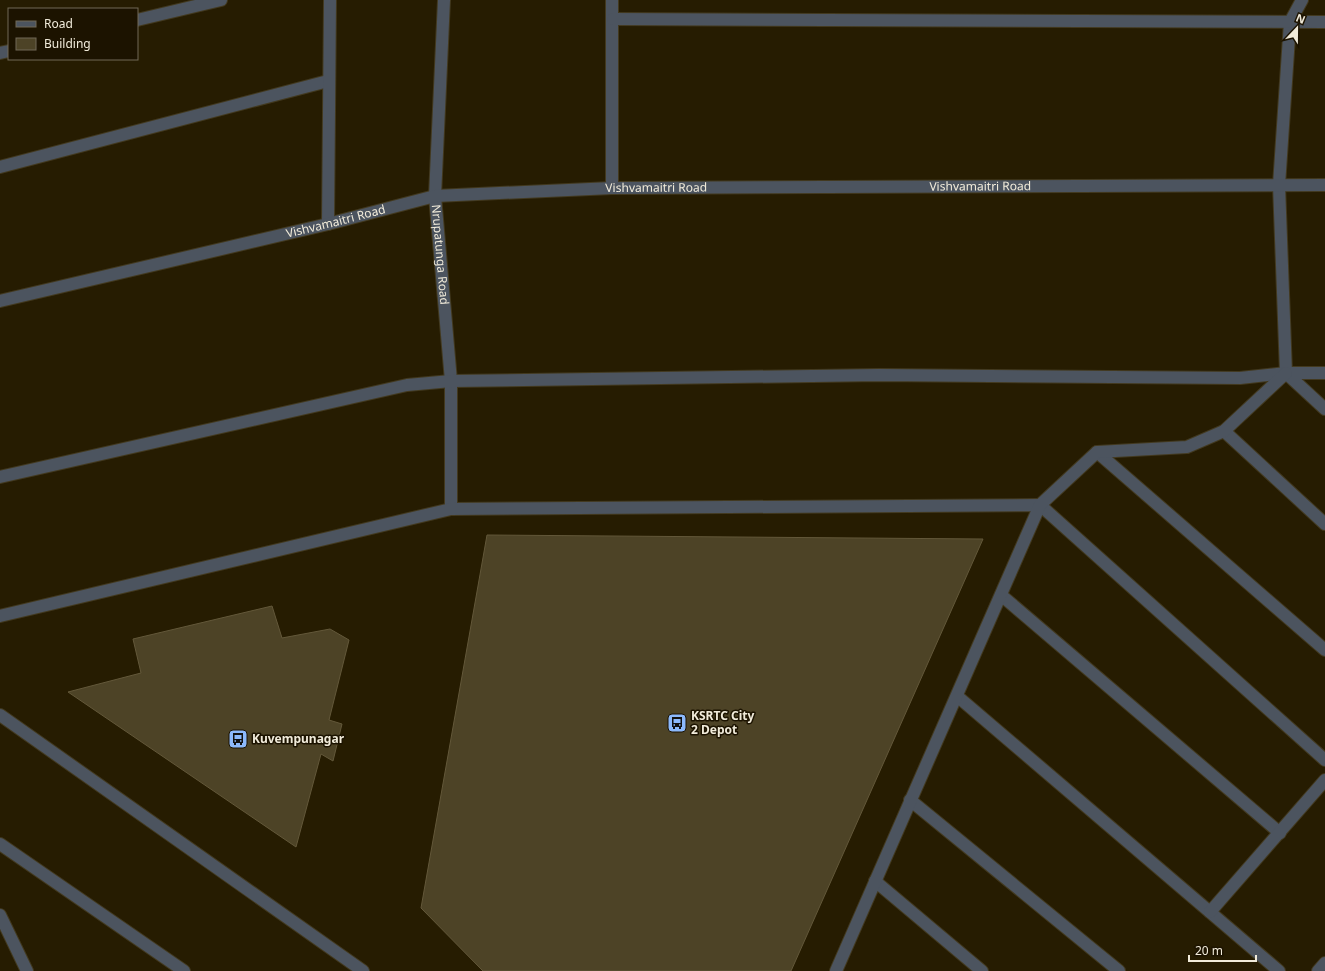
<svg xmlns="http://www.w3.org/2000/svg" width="1325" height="971" font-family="'Noto Sans',sans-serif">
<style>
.building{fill:#4d4326;stroke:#63583a}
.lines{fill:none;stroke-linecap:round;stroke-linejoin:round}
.minor-casing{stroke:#42391f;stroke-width:14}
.tertiary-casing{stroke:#42391f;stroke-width:14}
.minor{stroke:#4c545f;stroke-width:12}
.tertiary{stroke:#4c545f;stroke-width:12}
.labels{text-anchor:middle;stroke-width:3;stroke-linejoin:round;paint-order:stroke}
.street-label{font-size:12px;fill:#f1ebda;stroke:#1c1300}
.poi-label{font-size:12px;font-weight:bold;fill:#f1ebda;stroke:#1c1300;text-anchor:start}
</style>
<rect width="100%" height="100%" fill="#261c01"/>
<g class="building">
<path d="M487 535 983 539 791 971H483L421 908Z"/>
<path d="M272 606 282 638 330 629 349 640 329 720 342 724 333 761 321 754 296 847 68 692 141 673 133 639Z"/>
</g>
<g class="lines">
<g class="minor-casing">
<g id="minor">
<path id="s1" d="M444 0 435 196 451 381V509"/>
<path d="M612 0V188"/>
<path d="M1302 0 1290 22 1279 185 1286 373 1325 409"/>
<path d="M613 19 1325 22"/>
<path d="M137 20 221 0"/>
<path d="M0 53 9 51"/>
<path d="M0 167 328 81"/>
<path d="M328 224 330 0"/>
<path d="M1224 431 1325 524"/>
<path d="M1097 452 1325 650"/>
<path d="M0 477 407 385 451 381 879 375 1240 378 1286 373H1325"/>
<path d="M1001 595 1280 833"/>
<path d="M0 616 451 509 1040 505 1325 760"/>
<path d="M957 696 1279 971"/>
<path d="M0 715 363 971"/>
<path d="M910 800 1119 971"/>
<path d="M0 844 184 971"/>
<path d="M875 881 982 971"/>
<path d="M1210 912 1325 780"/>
<path d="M0 915 27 971"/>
<path d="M836 971 1040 505 1097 452 1187 447 1224 431 1286 373"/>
<path d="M1318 971 1325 963"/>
</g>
</g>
<g class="tertiary-casing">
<g id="tertiary">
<path id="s2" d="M0 301 328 224 435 196 612 188 1325 185"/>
</g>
</g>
<use href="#minor" class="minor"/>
<use href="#tertiary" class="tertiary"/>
</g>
<defs>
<g id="bus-square" transform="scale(1)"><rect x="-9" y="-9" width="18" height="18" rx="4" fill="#8cb9fc" stroke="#1c1300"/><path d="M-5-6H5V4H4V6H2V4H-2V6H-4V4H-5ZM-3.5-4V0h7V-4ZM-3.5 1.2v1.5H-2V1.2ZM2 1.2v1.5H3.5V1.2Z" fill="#111"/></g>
</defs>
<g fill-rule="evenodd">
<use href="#bus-square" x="677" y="723"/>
<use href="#bus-square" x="238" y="739"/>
</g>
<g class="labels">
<g class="street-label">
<text dy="4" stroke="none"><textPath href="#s2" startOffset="993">Vishvamaitri Road</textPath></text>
<text dy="4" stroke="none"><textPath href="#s2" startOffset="669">Vishvamaitri Road</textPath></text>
<text dy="4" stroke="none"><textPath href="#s2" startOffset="345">Vishvamaitri Road</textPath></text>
<text dy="4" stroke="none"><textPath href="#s1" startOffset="255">Nrupatunga Road</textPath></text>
</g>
<g class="poi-label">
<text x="691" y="720">KSRTC City<tspan x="691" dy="14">2 Depot</tspan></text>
<text x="252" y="743">Kuvempunagar</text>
</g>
</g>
<rect x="8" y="8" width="130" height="52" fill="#1c1300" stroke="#716957"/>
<rect x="16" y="21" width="20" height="6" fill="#4c545f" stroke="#716957"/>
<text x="44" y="28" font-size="12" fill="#f1ebda">Road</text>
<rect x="16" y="38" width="20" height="12" fill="#4d4326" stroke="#716957"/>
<text x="44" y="48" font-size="12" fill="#f1ebda">Building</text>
<g transform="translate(1297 28) rotate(22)" stroke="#1c1300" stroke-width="3" paint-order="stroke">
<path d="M0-3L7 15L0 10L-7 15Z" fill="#f1ebda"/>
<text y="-6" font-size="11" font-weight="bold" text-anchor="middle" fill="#f1ebda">N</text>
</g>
<path d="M1189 955v6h67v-6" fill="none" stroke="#f1ebda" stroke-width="2"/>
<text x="1195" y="955" font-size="12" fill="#f1ebda" stroke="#1c1300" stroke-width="3" paint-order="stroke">20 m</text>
</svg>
